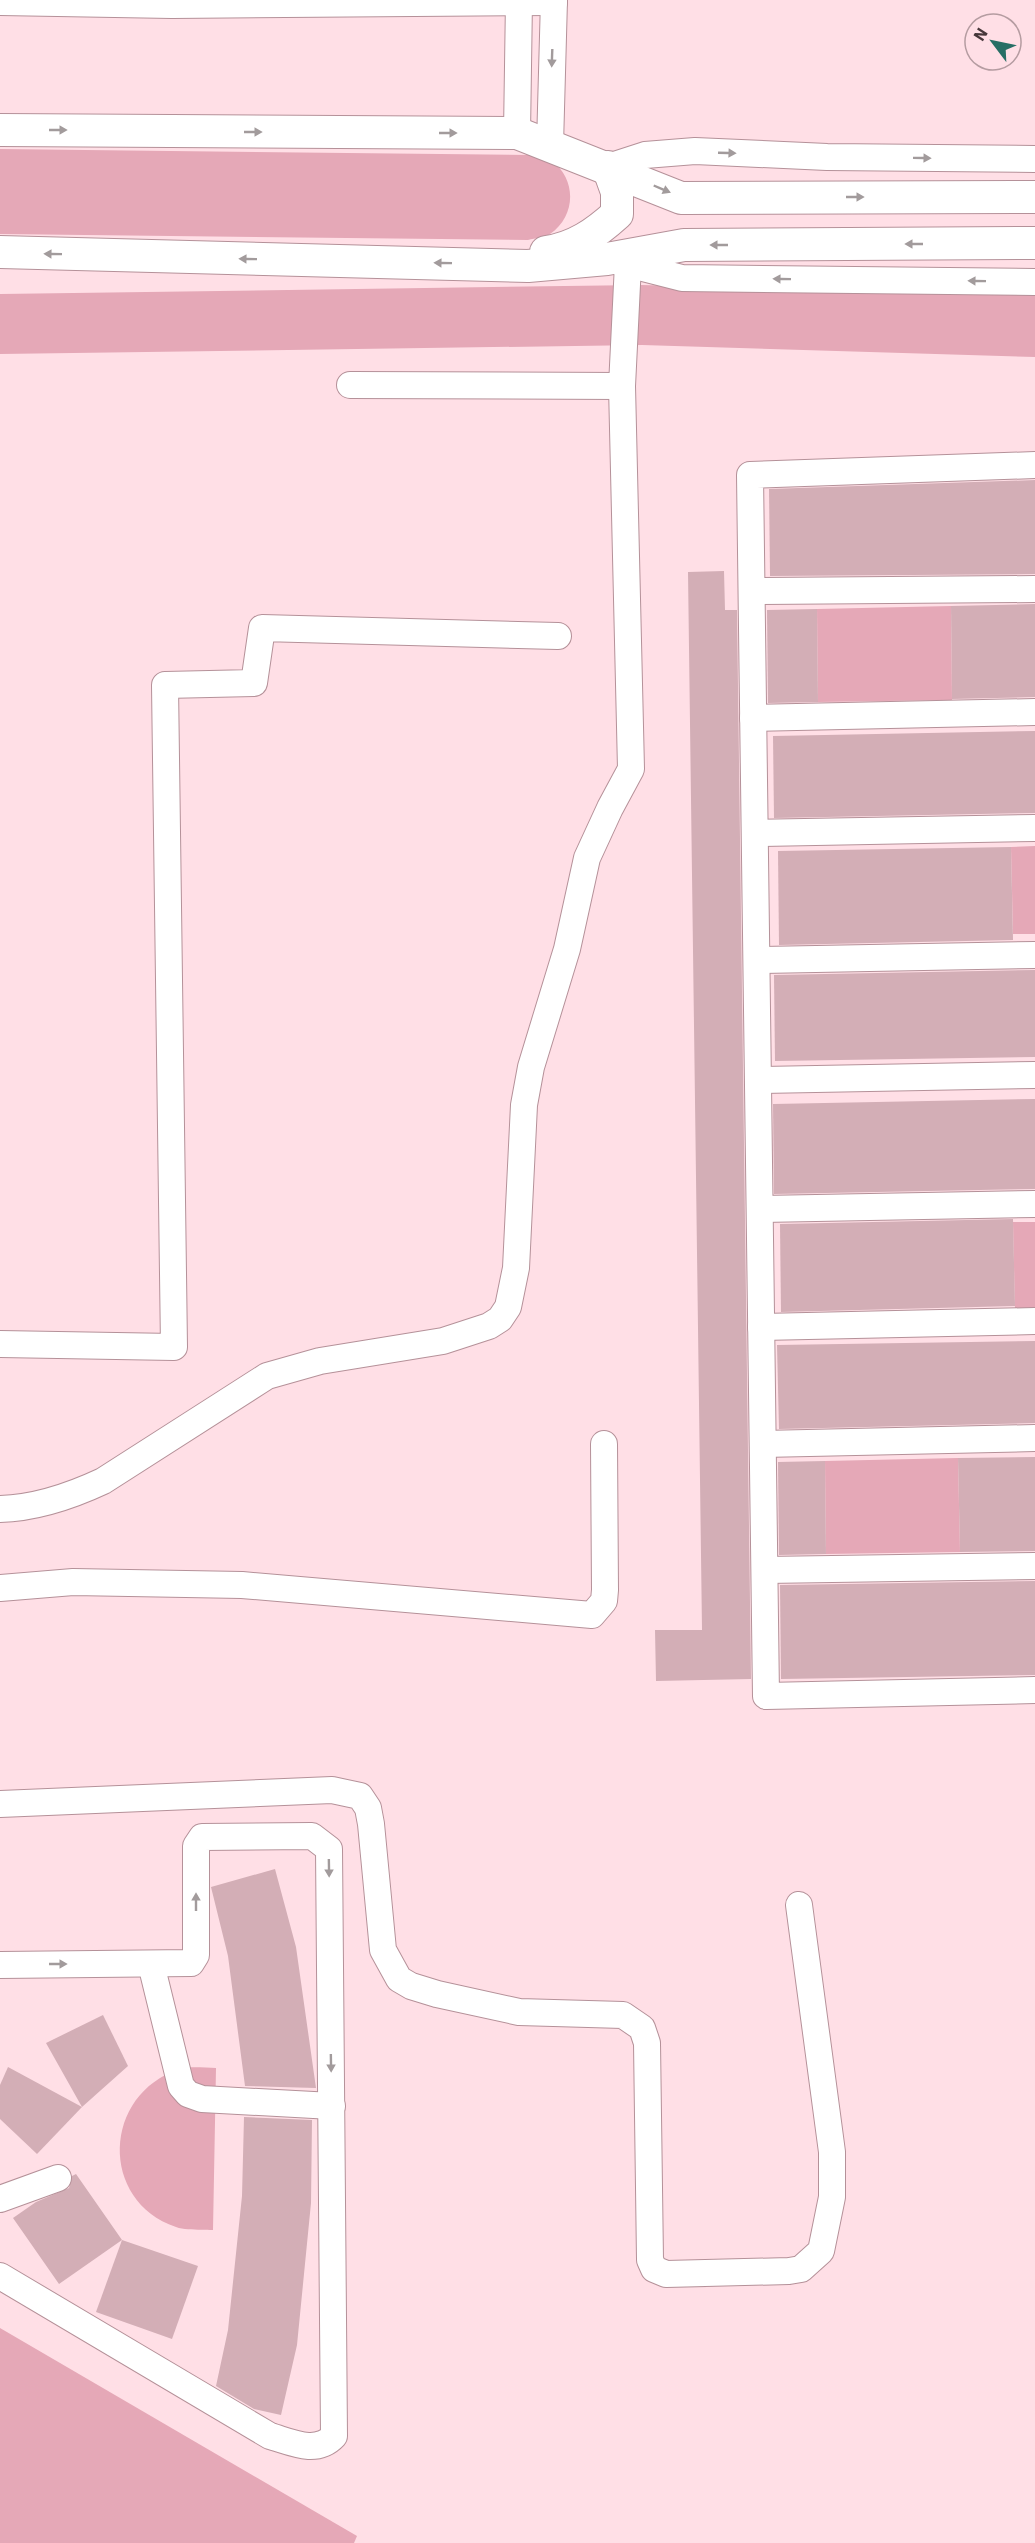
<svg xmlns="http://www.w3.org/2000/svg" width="1035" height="2543" font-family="'IBM Plex Sans',sans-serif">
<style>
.green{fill:#e5a8b7}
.building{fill:#d3aeb6}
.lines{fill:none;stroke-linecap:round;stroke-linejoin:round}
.minor-casing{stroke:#b59199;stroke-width:28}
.major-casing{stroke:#b59199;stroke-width:34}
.minor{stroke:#fff;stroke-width:26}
.major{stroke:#fff;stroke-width:32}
.oneway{fill:#a29b9c}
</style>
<rect width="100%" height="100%" fill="#ffdfe6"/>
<g class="green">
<path d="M0 149 529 155C536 156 546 157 552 161 577 180 576 216 550 234 545 238 535 238 528 240L0 234Z"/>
<path d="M641 285 1035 294V357L642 345 0 354V294Z"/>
<path d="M951 606 952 700 818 702 817 609Z"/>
<path d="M1035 846V934H1013L1011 847Z"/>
<path d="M1013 1222H1035V1309L1015 1310Z"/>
<path d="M958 1458 960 1552 826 1554 825 1461Z"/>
<path d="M216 2068 213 2230C202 2229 187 2231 176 2227 99 2201 102 2094 180 2069 190 2066 205 2068 216 2068Z"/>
<path d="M0 2328 357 2536 354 2543H0Z"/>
</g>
<g class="building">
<path d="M1035 480V574L770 576 769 489Z"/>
<path d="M724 571 725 610H737L751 1679 656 1681 655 1630H702L688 572Z"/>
<path d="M1035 604V697L952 699 951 606Z"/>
<path d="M817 609 818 702 768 703 767 610Z"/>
<path d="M1035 731V813L774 818 773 736Z"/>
<path d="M1011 847 1013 940 779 945 778 851Z"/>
<path d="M1035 970V1057L775 1061 774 975Z"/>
<path d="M1035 1099V1189L774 1194 773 1104Z"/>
<path d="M1013 1219 1015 1306 781 1312 780 1224Z"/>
<path d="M1035 1341V1423L779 1429 777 1345Z"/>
<path d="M1035 1457V1551L960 1552 958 1458Z"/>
<path d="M825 1461 826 1554 779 1555 778 1462Z"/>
<path d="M1035 1581V1675L781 1679 780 1585Z"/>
<path d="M275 1869 296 1947 316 2088 245 2086 228 1956 211 1887Z"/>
<path d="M103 2015 128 2066 82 2107 46 2043Z"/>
<path d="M8 2067 82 2107 37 2154 0 2119V2085Z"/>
<path d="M244 2117 312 2120 311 2203 297 2345 281 2415 254 2409 216 2386 228 2330 242 2196Z"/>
<path d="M76 2174 122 2240 59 2284 13 2218 36 2202 69 2188 72 2176Z"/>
<path d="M122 2240 198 2266 172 2339 96 2312Z"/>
</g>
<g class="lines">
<g class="minor-casing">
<g id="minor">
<path d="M0 2 172 5 554 2"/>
<path d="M517 133 519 0"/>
<path d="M550 145 554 0"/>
<path d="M608 167 645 155 695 151 827 157 1035 159"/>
<path d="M611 260 682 278 1035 282"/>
<path d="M350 385 622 386"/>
<path d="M1035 465 750 475 766 1696 1035 1690"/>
<path d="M752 591 1035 589"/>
<path d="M753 718 1035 712"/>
<path d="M755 833 1035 828"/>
<path d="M757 960 1035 955"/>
<path d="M758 1080 1035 1075"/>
<path d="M760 1209 1035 1204"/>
<path d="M761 1327 1035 1321"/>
<path d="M0 1344 174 1347 165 685 254 683 262 628 558 636"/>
<path d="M763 1444 1035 1438"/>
<path d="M0 1509C37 1508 71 1496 103 1481L267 1376 320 1361 443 1341 489 1326 500 1319 508 1307 516 1268 524 1105 531 1067 567 949 587 858 610 808 631 769 622 386 628 264"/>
<path d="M765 1570 1035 1566"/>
<path d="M0 1588 73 1582 242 1585 592 1615 604 1601 605 1590 604 1444"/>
<path d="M0 1804 332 1790 360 1796 368 1808 371 1824 383 1950 399 1979 411 1986 437 1994 519 2012 623 2015 642 2028 647 2043 650 2260 654 2269 666 2274 789 2271 801 2269 821 2251 832 2197V2152L799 1905"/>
<path d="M151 1964 181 2086 188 2094 202 2099 332 2106"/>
<path d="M0 1965 191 1963 196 1955V1846L202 1837 312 1836 329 1849 334 2436C316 2455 291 2442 270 2436L0 2276"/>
<path d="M0 2199 58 2178"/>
</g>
</g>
<g class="major-casing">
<g id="major">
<path d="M0 130 517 133 681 198 1035 197"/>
<path d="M0 252 528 266 607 259 684 245 1035 243"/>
<path d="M546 252C575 248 596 233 617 214V192L608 167"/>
</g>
</g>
<use href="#minor" class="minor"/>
<use href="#major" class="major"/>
</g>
<defs><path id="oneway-solid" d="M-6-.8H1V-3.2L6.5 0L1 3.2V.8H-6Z" transform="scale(1.5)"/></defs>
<g class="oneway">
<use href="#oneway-solid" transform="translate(552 58) rotate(92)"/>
<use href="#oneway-solid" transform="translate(58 130)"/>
<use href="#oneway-solid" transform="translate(253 132)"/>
<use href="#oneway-solid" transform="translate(448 133)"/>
<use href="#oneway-solid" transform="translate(727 153) rotate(2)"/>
<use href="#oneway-solid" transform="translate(922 158) rotate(1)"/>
<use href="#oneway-solid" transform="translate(662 189) rotate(23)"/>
<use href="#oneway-solid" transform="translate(855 197)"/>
<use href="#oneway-solid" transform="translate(914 244) rotate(180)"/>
<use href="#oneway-solid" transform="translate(719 245) rotate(180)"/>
<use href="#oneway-solid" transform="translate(53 254) rotate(-179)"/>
<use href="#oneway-solid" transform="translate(248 259) rotate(-179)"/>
<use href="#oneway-solid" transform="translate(443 263) rotate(-179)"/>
<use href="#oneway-solid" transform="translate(782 279) rotate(-179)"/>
<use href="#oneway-solid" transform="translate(977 281) rotate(-179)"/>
<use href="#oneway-solid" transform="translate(329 1868) rotate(89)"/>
<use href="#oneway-solid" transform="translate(196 1902) rotate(-90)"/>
<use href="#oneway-solid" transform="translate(58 1964)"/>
<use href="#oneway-solid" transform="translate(331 2063) rotate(89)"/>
</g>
<g transform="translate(993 42) rotate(302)"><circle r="28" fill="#ffdfe6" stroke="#b59ca1" stroke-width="1.5"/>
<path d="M0-4.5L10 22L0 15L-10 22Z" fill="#276e65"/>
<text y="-9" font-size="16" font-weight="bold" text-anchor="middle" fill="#46373a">N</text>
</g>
</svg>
